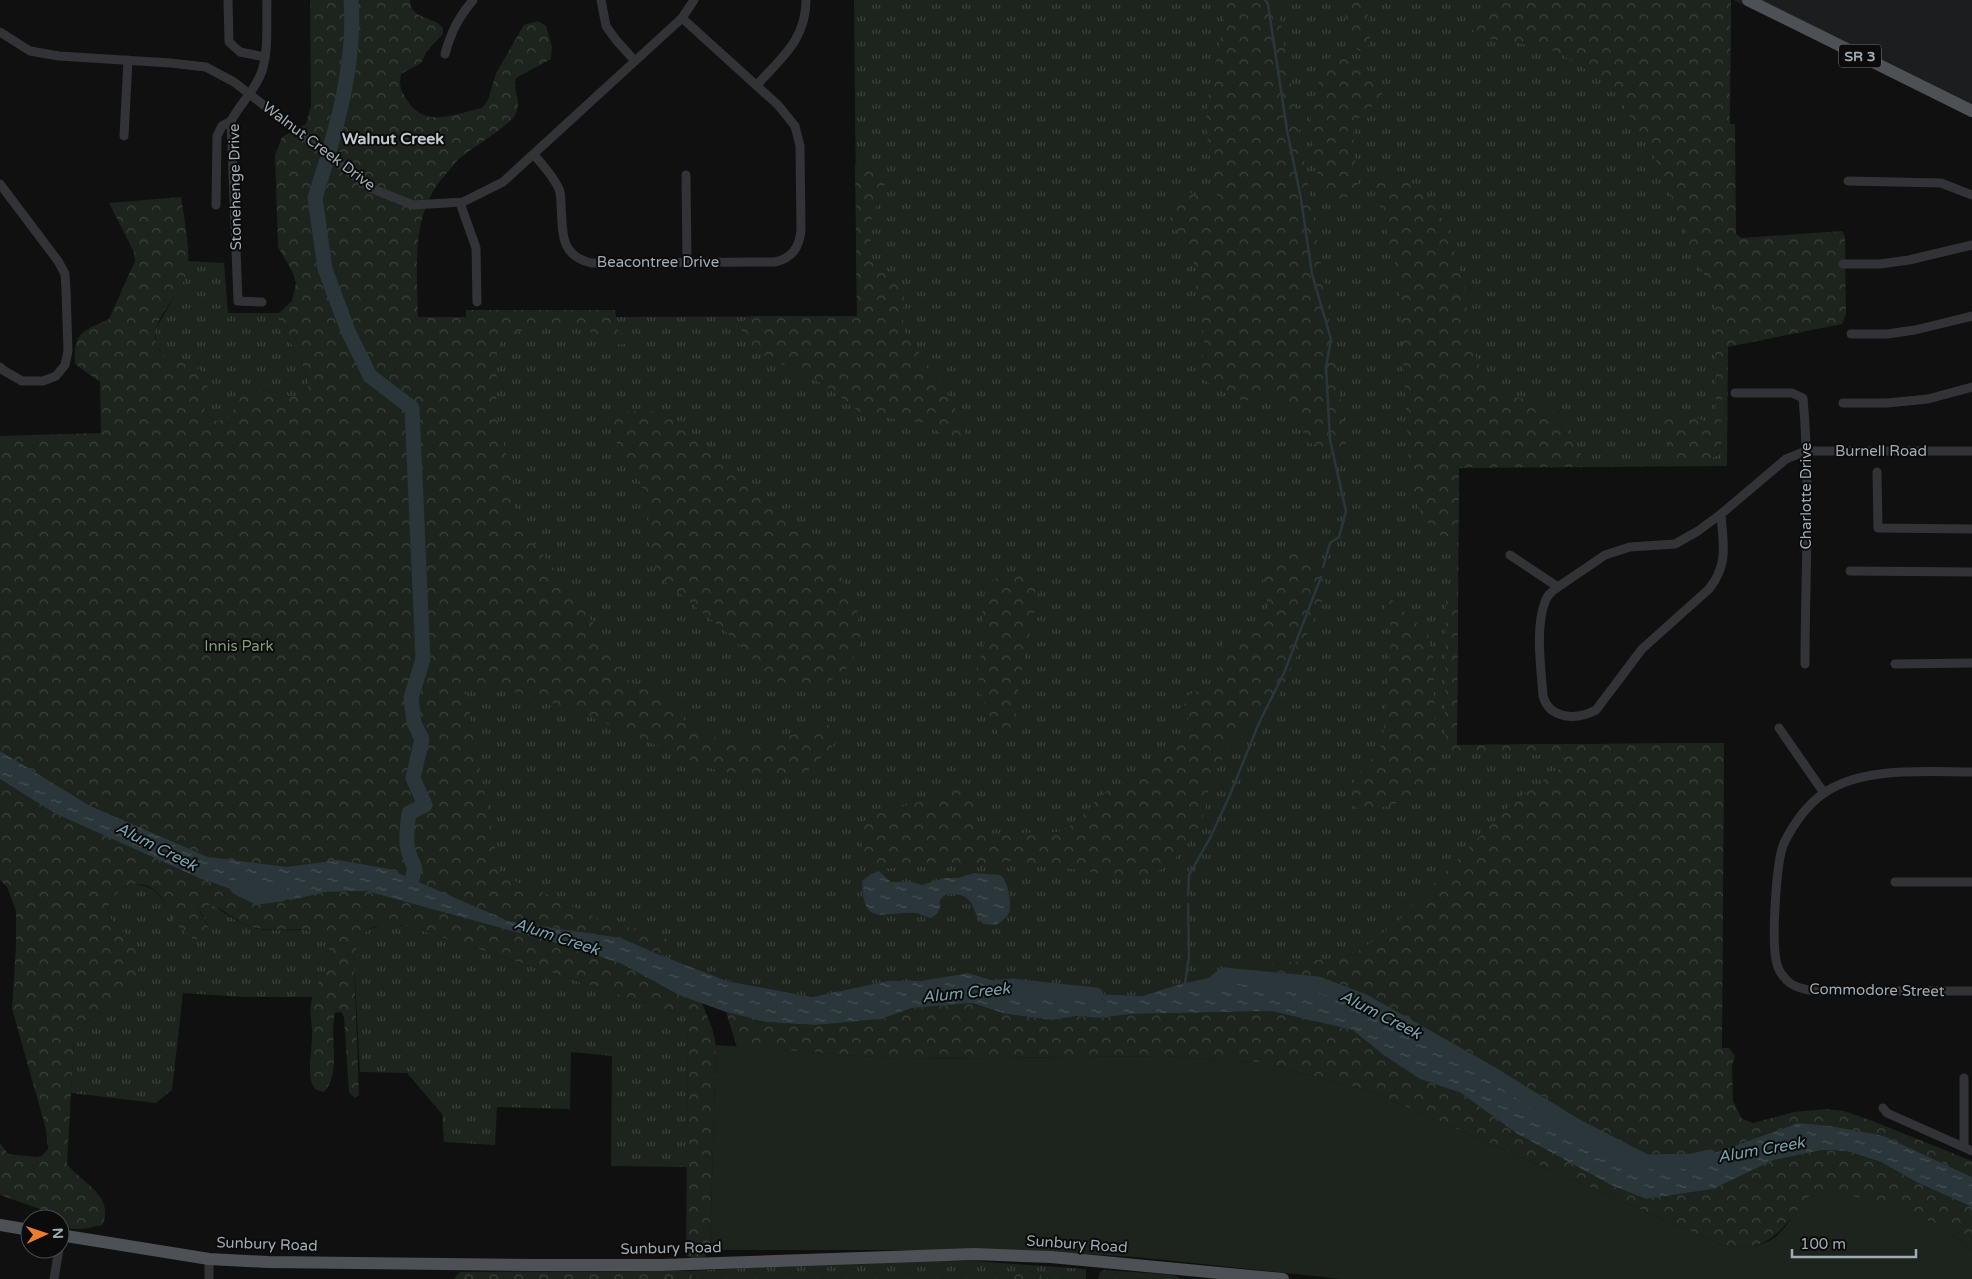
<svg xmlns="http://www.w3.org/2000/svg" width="1972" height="1279" font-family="'Varela Round',sans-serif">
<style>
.built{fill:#1c1d1e}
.grass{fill:url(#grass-tufts)}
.forest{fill:url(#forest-crowns)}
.garden{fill:#1d241d}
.water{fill:url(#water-ripples)}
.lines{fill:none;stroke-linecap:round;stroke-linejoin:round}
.stream{stroke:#2a3639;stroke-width:2.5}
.river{stroke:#2a3639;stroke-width:15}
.minor{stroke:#313336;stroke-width:9}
.primary{stroke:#4d5155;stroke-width:12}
.labels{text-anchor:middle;stroke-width:4;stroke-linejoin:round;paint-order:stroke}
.shield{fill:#0b0b0c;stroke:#747b80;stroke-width:1}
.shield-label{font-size:14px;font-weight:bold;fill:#a1abb2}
.street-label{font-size:15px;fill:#a1abb2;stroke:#0b0b0c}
.park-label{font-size:15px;fill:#7f9d78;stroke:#0b0b0c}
.neighbourhood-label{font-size:16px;font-weight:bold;fill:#c2c8ce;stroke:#0b0b0c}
.water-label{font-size:16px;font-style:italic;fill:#78a2ad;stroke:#0b0b0c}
</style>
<defs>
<pattern id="grass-tufts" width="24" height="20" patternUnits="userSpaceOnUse" patternTransform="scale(1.25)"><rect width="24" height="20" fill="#1d241d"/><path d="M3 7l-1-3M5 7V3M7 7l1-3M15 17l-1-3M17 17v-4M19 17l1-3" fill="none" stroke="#3b413b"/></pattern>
<pattern id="forest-crowns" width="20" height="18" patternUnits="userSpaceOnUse" patternTransform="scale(1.25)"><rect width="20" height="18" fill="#1d241d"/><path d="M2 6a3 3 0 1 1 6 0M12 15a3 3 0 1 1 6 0" fill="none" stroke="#3b413b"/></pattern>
<pattern id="water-ripples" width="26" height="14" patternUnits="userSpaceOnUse" patternTransform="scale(1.25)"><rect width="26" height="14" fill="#2a3639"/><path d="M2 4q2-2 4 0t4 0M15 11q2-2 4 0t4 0" fill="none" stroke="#465053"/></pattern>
</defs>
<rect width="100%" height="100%" fill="#101011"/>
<path class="built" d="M1733 0H1972V114L1849 56Z"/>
<g class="grass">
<path d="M854 0H1731L1727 466 1459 468 1457 745 1724 743 1721 1150 1180 984 1142 996 1077 993 1012 986 968 973 920 981H887L812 997 727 981 660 955 621 938 508 921 475 748 417 429 418 318 466 317V310H615L616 317 857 316Z"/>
<path d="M188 261 224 263 228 313H279V324L300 358 309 382 307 393 293 397 258 389 230 418 217 421 204 414 207 382 200 370 164 356 156 345 155 330 185 278Z"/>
<path d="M135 884C160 888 160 896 172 917L209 927 199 909 210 905 214 906C225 913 237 922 248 926 271 935 300 926 324 933 327 939 331 945 331 952 331 965 318 986 313 997H244L183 993 172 1090 156 1103 71 1093 74 1040 84 1023 124 1000 131 940 111 919 107 911C111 896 120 887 135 884Z"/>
<path d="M387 924 407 926 679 1014 685 1018 688 1037 687 1167 611 1166 612 1056 571 1052 570 1109 497 1107 495 1145 444 1142 442 1114 407 1073 360 1072 354 962C358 937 361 929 387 924Z"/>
<path d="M889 1261H974L1086 1269V1279H1050L1028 1270 1009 1277 1008 1279H694L690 1271Z"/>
<path d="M1104 1270 1174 1275 1182 1279H1098L1100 1272Z"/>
</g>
<g class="forest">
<path d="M310 0H410C410 20 433 15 443 28V34L427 51 421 63 401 74C399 87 400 88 407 100 424 129 455 114 482 108L488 100 496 73 524 25 538 21 546 26 552 47 551 59 516 78C512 93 523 100 515 115 511 124 474 147 464 155 455 161 453 167 446 174 410 213 417 268 418 317H466V310H615L617 329 626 336 625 344 619 345 584 329 558 326H534L503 338 497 351 496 412 513 483 515 520 581 603 627 679 638 688 663 694 684 720 713 737 731 742 777 740 823 725H829L834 732 836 742 807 772 798 775 723 772 706 767C628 734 550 692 464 683L500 875 539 891 613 925 661 933 666 938 670 948 668 955H660L621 938 508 921 351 884 291 899 325 892 366 891 574 948 622 964 679 995 702 1003 712 1028 716 1045 710 1250 703 1259H694L686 1255 688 1037 685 1018 679 1014 407 926C373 922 359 925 354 962L359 1095 355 1098 349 1092 344 1017 341 1012 335 1013C329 1038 342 1072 324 1092L316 1090C314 1087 311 1083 311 1080 308 1063 313 1046 312 1029 311 1018 309 1009 312 998 320 972 339 963 324 933 300 926 274 933 251 927 236 923 225 908 210 905L199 909C203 923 215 925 203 939H193C185 932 177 926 171 917 167 909 164 899 158 893 137 874 114 888 107 911L111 919 131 940 138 951V978L124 1000 84 1023 74 1040 67 1164C82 1183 116 1197 102 1225 88 1228 73 1233 60 1224V1219H53L40 1209 0 1195V1143L8 1154 37 1157 42 1156 48 1149 46 1129 12 1009 16 947V911L7 887 0 880V779L54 813 199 878 244 894 75 803 30 770 0 774V436L101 433 100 382 75 364C73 332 83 331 109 319L135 261 134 252 109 203 181 197C184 220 193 256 185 278 178 299 150 319 156 343 162 368 204 357 207 383 208 393 205 405 204 414L217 421 230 418 243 392 258 389 293 397 307 393 309 382 300 358 279 324V313L292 301 296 283 292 271 278 247 275 155 282 137 306 124 311 106Z"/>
<path d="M1222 0H1273L1281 26C1306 168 1330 309 1347 452L1340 458C1330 453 1317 450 1310 442 1297 428 1297 406 1278 396 1264 388 1255 402 1242 400 1235 399 1209 385 1205 380 1198 371 1204 353 1204 343 1204 328 1198 312 1196 297 1196 290 1196 282 1196 275 1195 268 1194 258 1191 252 1184 236 1155 213 1177 196 1190 186 1199 198 1210 204L1215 203 1218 198 1217 190 1212 171 1206 127 1207 104 1224 22Z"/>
<path d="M1344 0H1367L1370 41 1366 53C1347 52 1346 15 1344 0Z"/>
<path d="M1490 0H1731L1729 124H1735L1736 234 1741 238 1842 231 1845 237 1846 314 1842 324 1727 347 1723 355 1721 446 1717 456 1702 462 1676 458 1662 428 1663 420C1677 408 1690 414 1704 421L1711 420 1716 410 1715 293 1693 255 1663 173 1617 94 1606 82 1557 52 1522 44 1471 36Z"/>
<path d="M1331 56H1344L1364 66 1381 83 1382 97 1355 122 1353 137 1358 183 1351 196 1330 201 1322 195 1311 140V106L1325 65Z"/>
<path d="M867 164 884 166 887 178 871 221 870 251 873 263 890 275 904 296 903 321 906 336 942 383 965 428 963 439 951 442 927 423 864 415 821 383 749 348 742 336 741 323 750 316H857L855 165Z"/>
<path d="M1382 174 1400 178 1425 193 1447 227 1465 286 1469 337 1480 368 1503 394 1545 404 1564 425 1581 455 1578 467H1459L1458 542 1450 545 1422 517 1410 478 1398 274 1377 196 1376 183Z"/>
<path d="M646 409 672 419 800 525 834 563 857 610 861 642 848 668 824 685 795 688 773 680 726 632 663 580 650 558 648 512 642 485 622 454 614 437 613 420 627 412Z"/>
<path d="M1294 547 1307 548 1311 562 1325 583 1323 600 1275 703 1230 743 1210 783 1206 806 1200 825 1187 845 1167 867 1138 879 1018 861 877 869C863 853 858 844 862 822L877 813 923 801 961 783 971 787 975 824 983 834 1058 832 1076 823 1103 793 1142 774 1172 748 1187 729 1188 716 1184 705 1189 694C1204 691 1215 682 1221 667 1224 661 1222 651 1223 643L1228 639 1245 642C1256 632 1269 618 1267 601 1266 596 1262 593 1262 587 1264 571 1282 555 1294 547Z"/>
<path d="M1033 571 1038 574 1040 584 1018 690 1014 734 1009 740 998 734 979 690 978 668 986 637 982 615 985 591 994 579Z"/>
<path d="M1450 592 1458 598 1457 745 1724 743 1722 1048H1729L1735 1056 1732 1066 1733 1101 1742 1119 1753 1123 1794 1112 1827 1109 1844 1111 1870 1120 1972 1161V1177L1884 1136 1798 1123 1692 1161 1646 1162 1574 1125 1490 1073 1467 1067 1398 1028 1363 1001 1318 984 1224 975 1228 967 1329 959 1361 950 1399 920 1514 801 1561 768 1565 760 1561 755 1455 752 1448 748 1445 733 1446 599Z"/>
<path d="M1386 594 1428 634 1433 656 1436 760 1431 776 1410 799 1367 812 1350 805 1349 790 1361 770 1380 751 1384 729 1391 637 1390 615 1383 604Z"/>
<path d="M972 1003 1006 1014 1052 1020 1077 1016 1099 1018 1132 1014 1272 1011 1353 1030 1382 1054 1420 1079 1461 1093 1516 1133 1611 1185 1646 1199 1713 1189 1774 1160 1822 1150 1847 1151 1881 1162 1916 1182 1972 1207V1250L1941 1226 1809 1197C1781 1229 1769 1255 1722 1245L1372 1092 1264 1063 1164 1056 902 1059 737 1047 726 1012 766 1022 815 1025 881 1019 912 1008Z"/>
<path d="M1028 1270 1050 1279H1008V1277L1019 1271Z"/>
<path d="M690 1271 694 1279H454L460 1272Z"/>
</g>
<path class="garden" d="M716 1045 902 1059 1164 1056 1264 1063 1372 1092 1722 1245C1738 1249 1759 1248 1774 1238 1796 1222 1800 1186 1836 1193L1837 1191 1846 1195 1885 1203 1941 1226 1972 1250V1279H1341L1137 1257 1017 1250H710Z"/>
<g class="water">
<path d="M0 751 90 806 208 857 287 867 338 860 389 869 508 921 621 938 660 955 727 981 812 997 887 981H920L968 973 1012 986 1077 993 1142 996 1180 984 1224 975 1318 984 1363 1001 1398 1028 1467 1067 1490 1073 1574 1125 1646 1162 1692 1161 1798 1123 1830 1126 1884 1136 1972 1177V1207L1916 1182 1881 1162 1847 1151 1822 1150 1774 1160 1713 1189 1646 1199 1611 1185 1516 1133 1461 1093 1420 1079 1382 1054 1353 1030 1272 1011 1132 1014 1099 1018 1077 1016 1052 1020 1006 1014 972 1003 912 1008 881 1019 815 1025 766 1022 726 1012 679 995 622 964 574 948 366 891 325 892 291 900 244 894 199 878 54 813 0 779Z"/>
<path d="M879 871 891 882H912L922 885 944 878H958L974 873 1000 875C1008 880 1011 900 1010 910 1008 917 1002 921 996 925L983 924C970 912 978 895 951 894 947 894 944 895 941 899 936 908 945 909 931 918 926 917 921 914 916 913 883 911 863 929 862 881L871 874Z"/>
</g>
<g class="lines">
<g class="stream">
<path d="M1265 0 1268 4 1287 130 1301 199 1312 274 1331 339 1326 367 1330 440 1346 511 1339 537 1330 543 1323 567"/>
<path d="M1188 895 1189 875 1210 838 1229 797 1259 723 1284 673 1321 577"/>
<path d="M1185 984 1189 956 1188 904"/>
</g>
<g class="river">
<path d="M330 148C344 101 355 50 351 0"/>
<path d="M326 162 315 198 325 269 348 331 370 376 412 408 423 659 411 698 414 723 422 739 413 778 425 805 409 813C406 838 404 845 415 868L412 879"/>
<path d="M237 887 257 897 281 894"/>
<path d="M1209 987 1224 975 1318 984 1363 1001 1490 1073 1574 1125 1646 1162 1692 1161 1710 1157"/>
<path d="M992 988 1012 986 1096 995"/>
</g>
<g class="minor">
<path d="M228 0 229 42 240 52 265 57"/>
<path d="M601 0 606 26 616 40 635 61"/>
<path d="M0 32 30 51 59 56 170 63 206 67 234 82 370 188 413 205 463 202 503 182 682 18 694 0"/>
<path d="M445 54C451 32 458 18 473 0"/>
<path d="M757 85C781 58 806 40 806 0"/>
<path d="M124 136 128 60"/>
<path d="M534 155C543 165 553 176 559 189 561 194 561 200 561 205 563 232 559 255 591 263L775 262C792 258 799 248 801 231L800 146 795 126 778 105 682 18"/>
<path d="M686 175 687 262"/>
<path d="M1848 181 1941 183 1972 195"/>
<path d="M0 184 58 261 65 274 66 290 68 351 65 365 56 376 43 381H22L3 370 0 367"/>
<path d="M460 203 476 248 477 302"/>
<path d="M216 205 217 136 222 126 231 121"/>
<path d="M1843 264H1880L1909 260 1972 245"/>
<path d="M262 302 238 301 231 121C240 104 256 89 262 71 269 49 266 23 267 0"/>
<path d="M1851 334H1887L1915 330 1972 316"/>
<path d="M1735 393H1792L1803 398C1811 486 1805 576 1805 664"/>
<path d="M1843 403H1887L1928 399 1972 387"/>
<path d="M1877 472 1878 528 1972 529"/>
<path d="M1721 514C1723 544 1729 564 1709 589L1642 649 1596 710C1577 720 1550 720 1543 696 1541 668 1535 628 1545 602 1547 595 1552 591 1558 587L1605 555 1630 547 1675 544 1698 531 1721 514 1786 459 1806 451H1972"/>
<path d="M1510 555 1558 587"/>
<path d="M1850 571 1972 572"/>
<path d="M1895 664 1972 663"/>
<path d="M1779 728 1824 793"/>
<path d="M1972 772C1926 772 1863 766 1824 793 1807 805 1793 825 1784 843 1776 861 1771 945 1777 964 1778 968 1781 974 1784 977 1791 987 1803 989 1814 991H1972"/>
<path d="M1895 882H1972"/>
<path d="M1883 1108 1887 1113 1972 1151"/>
<path d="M1964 1147V1078"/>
<path d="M54 1279 59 1249"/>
<path d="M209 1279V1259"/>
</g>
<g class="primary">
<path d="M1748 0 1972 111"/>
<path d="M0 1225 30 1230"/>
<path d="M60 1235 209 1259 268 1262 535 1265H661L974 1254 1051 1257 1283 1279"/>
</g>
</g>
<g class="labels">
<rect class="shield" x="1839" y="44.5" width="42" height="23" rx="4"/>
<g class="shield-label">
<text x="1860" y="61">SR 3</text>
</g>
<g class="street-label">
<text transform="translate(319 146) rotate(37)" y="5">Walnut Creek Drive</text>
<text transform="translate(235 187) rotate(-91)" y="5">Stonehenge Drive</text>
<text x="658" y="267">Beacontree Drive</text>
<text x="1881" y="456">Burnell Road</text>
<text transform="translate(1806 496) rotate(-90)" y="5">Charlotte Drive</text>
<text transform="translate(1877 990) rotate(1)" y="5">Commodore Street</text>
<text transform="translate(267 1244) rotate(2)" y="5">Sunbury Road</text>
<text transform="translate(1077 1244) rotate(4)" y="5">Sunbury Road</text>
<text transform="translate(671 1248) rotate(-1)" y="5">Sunbury Road</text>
</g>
<g class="park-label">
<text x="239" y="651">Innis Park</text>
</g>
<g class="neighbourhood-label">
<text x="393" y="144">Walnut Creek</text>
</g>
<g class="water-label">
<text transform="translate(157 846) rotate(27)" y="6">Alum Creek</text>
<text transform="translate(557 936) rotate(18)" y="6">Alum Creek</text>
<text transform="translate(966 992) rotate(-6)" y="6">Alum Creek</text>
<text transform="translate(1381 1014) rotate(27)" y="6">Alum Creek</text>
<text transform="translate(1761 1149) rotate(-10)" y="6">Alum Creek</text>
</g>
</g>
<g transform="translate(45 1234) rotate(87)"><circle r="24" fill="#0b0b0c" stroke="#474b4e"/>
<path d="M0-4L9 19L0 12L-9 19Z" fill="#ed7c2c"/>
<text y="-8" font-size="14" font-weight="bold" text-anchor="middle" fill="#a1abb2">N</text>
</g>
<path d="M1792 1249v8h124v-8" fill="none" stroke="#a1abb2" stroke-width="2.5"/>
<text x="1800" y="1249" font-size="15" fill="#a1abb2" stroke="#0b0b0c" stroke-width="4" paint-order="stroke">100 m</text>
</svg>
